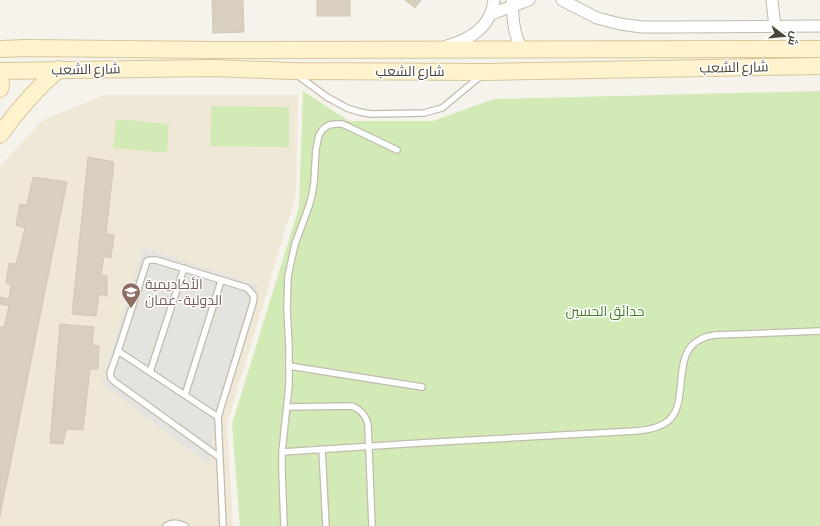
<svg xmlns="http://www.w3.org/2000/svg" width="820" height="526" font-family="'Asap Condensed',Cairo,sans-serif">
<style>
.education{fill:#efe8d6}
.green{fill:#d2eab5}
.parking{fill:#e5e3e0}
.building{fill:#d8cfc1;stroke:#d3c7b4}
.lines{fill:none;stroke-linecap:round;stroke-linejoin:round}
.lane-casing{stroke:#c2bbae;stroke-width:8}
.street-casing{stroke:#c2bbae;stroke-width:13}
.secondary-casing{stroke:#d6c79b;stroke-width:18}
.lane{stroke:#fff;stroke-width:5.5}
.street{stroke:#fff;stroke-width:11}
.secondary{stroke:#fff3cd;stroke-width:16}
.labels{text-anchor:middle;stroke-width:3;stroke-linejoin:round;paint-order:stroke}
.street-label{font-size:14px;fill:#4b4439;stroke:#fff}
.education-label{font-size:14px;fill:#785e54;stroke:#fff;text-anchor:start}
.park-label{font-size:14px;fill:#4a7f2a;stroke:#fff}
</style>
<rect width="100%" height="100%" fill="#f6f3ec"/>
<path class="education" d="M104 95H298L296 194 227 424 233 526H0V166L42 121Z"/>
<g class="green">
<path d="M303 91 349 121H433L494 99 820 91V526H240L232 424 299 207Z"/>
<path d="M211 106 289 107V147L210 146Z"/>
<path d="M116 119 169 124 167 153 113 148Z"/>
</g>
<path class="parking" d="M143 248 258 285 218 406 209 465 102 383Z"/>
<g class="building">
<path d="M212 0H243L244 32 213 33Z"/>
<rect x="317" y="0" width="33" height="16"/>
<path d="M405 0H421L415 8Z"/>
<path d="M88 157 114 162 106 234 114 235 111 258 104 256 101 275 107 276V296L99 294 96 316 72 314Z"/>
<path d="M33 177 67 182 0 516V327H4L9 306 0 304V297L9 299 11 285 6 283 9 263 16 264 25 228 16 225 20 204 27 205Z"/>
<path d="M60 324 94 327 92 345 99 346 98 369H90L83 430 66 429 63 444 50 443Z"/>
</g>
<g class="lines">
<g class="lane-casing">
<g id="lane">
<path d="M297 75 327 97 347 108 360 112 371 114 424 113 442 108 482 75"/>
<path d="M118 351 218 417"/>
<path d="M289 366 422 387"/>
<path d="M150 372 184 268"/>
<path d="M185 395 221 281"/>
<path d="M287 407 352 406C361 410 366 415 368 425L372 526"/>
<path d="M322 449 326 526"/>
<path d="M282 452 420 443 636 431C649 430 664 427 672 417 678 409 679 400 680 391 683 363 682 340 715 335L820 331"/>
<path d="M219 457 115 382 111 378 110 373 118 351 147 261 150 260H156L247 288 254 296 253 303 218 417 223 526"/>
<path d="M166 526C172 522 179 523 185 526"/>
<path d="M284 526 282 471V452L289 385V347L287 308 288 276 295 244 309 206 312 195 314 183 316 149 319 135 323 129 329 125 336 124H342L349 127 397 150"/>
</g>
</g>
<g class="street-casing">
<g id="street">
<path d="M512 0C513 17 513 34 522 49"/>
<path d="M562 0 597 18 620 24 642 27H673L820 26"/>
<path d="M772 0 775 27"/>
<path d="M491 14 529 0"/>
<path d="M447 46C471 39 491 27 494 0"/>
</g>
</g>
<g class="secondary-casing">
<g id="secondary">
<path d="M0 49 27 48 213 50 820 49"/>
<path d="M0 71 213 68 292 71 486 72 820 66"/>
<path d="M0 79 1 82 0 89"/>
<path d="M0 135C18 109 35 90 59 69"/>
</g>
</g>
<use href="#lane" class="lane"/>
<use href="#street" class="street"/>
<use href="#secondary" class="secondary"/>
</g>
<defs>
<g id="school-pin" transform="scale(1)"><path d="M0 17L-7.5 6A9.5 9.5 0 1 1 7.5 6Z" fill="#8d6e63" stroke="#fff"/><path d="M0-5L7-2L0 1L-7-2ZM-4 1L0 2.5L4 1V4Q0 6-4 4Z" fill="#fff"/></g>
</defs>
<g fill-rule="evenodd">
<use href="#school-pin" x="131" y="292"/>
</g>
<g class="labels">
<g class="street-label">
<text transform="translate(734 67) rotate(-1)" y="5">شارع الشعب</text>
<text transform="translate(86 69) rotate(-1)" y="5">شارع الشعب</text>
<text x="410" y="76">شارع الشعب</text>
</g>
<g class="education-label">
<text x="145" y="289">الأكاديمية<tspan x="145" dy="16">الدولية - عمان</tspan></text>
</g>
<g class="park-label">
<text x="605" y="316">حدائق الحسين</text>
</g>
</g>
<g transform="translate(784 36) rotate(106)" stroke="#ffffff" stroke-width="3" paint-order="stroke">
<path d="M0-3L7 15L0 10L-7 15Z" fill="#4b4439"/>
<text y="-6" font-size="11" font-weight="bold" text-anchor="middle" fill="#4b4439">ش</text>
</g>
</svg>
